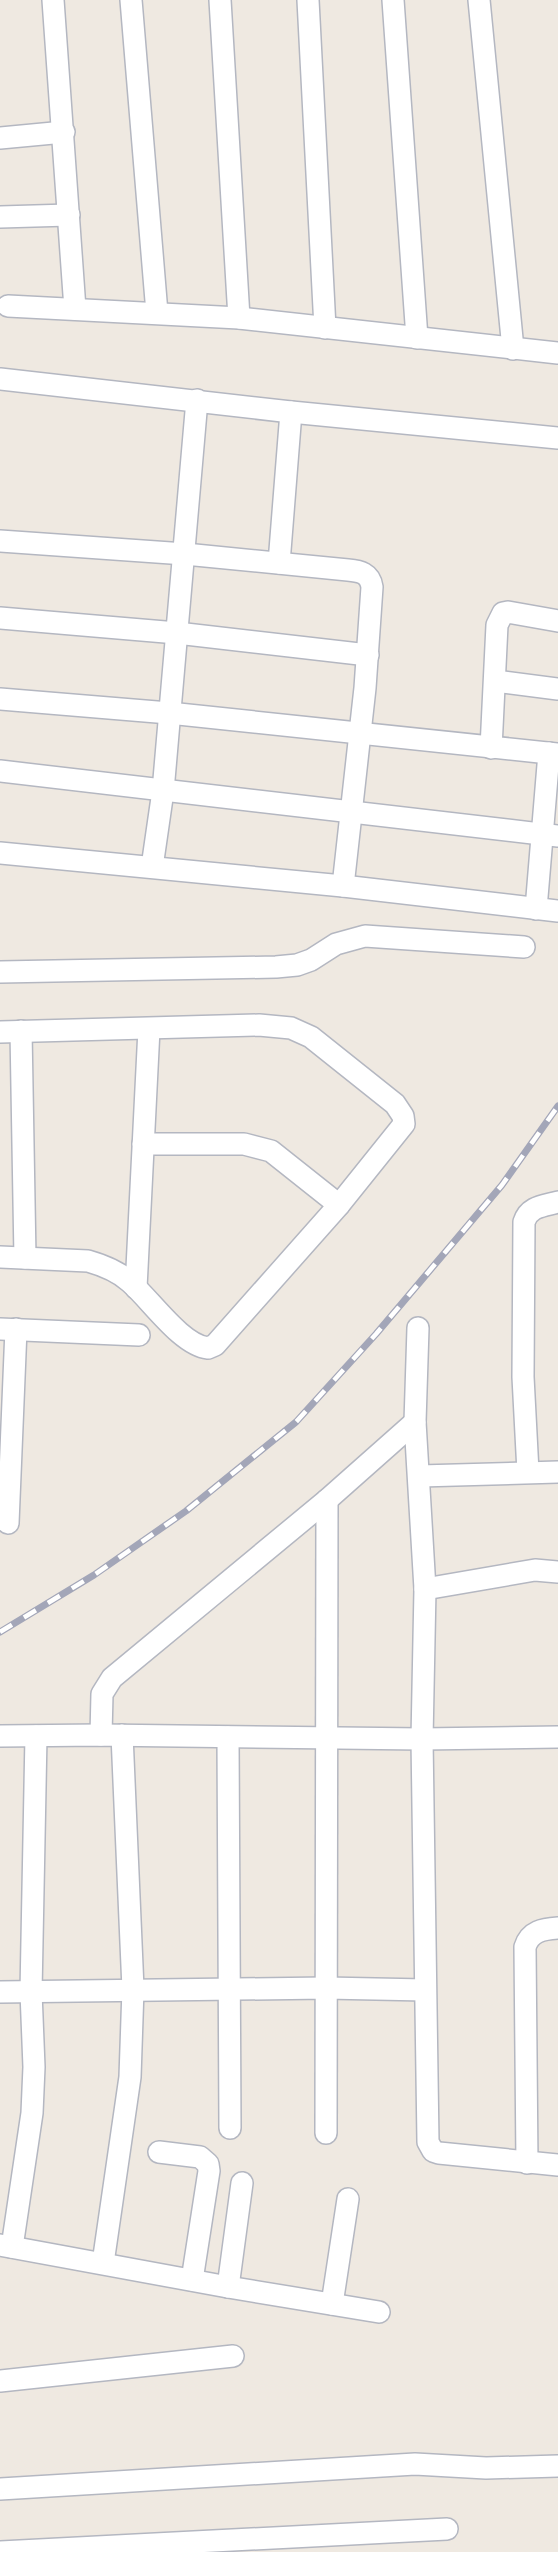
<svg xmlns="http://www.w3.org/2000/svg" width="558" height="2552" font-family="Ubuntu,sans-serif">
<style>
.lines{fill:none;stroke-linecap:round;stroke-linejoin:round}
.minor-casing{stroke:#b4b7c1;stroke-width:24}
.minor{stroke:#fff;stroke-width:21}
.rail-casing{stroke:#a3a6b8;stroke-width:7}
.rail{stroke:#fff;stroke-width:4.5;stroke-dasharray:14;stroke-linecap:butt}
</style>
<rect width="100%" height="100%" fill="#efe9e1"/>
<g class="lines">
<g class="minor-casing">
<g id="minor">
<path d="M53 0 75 309"/>
<path d="M131 0 157 313"/>
<path d="M220 0 239 318"/>
<path d="M308 0 325 328"/>
<path d="M393 0 417 338"/>
<path d="M479 0 513 349"/>
<path d="M0 138 64 132"/>
<path d="M0 217 69 215"/>
<path d="M8 306 239 318 558 353"/>
<path d="M0 379 291 412 558 438"/>
<path d="M0 541 185 554 348 570C360 571 370 573 372 587L365 688 343 886"/>
<path d="M279 563 291 412"/>
<path d="M0 618 177 633 368 655"/>
<path d="M495 681 558 689"/>
<path d="M0 699 169 713 558 754"/>
<path d="M491 748 497 625 503 613 508 612 558 621"/>
<path d="M0 771 558 836"/>
<path d="M0 853 343 886 558 911"/>
<path d="M152 867 163 791 197 400"/>
<path d="M536 909 549 753"/>
<path d="M0 972 276 967 297 965 311 960 336 944 365 936 524 947"/>
<path d="M21 1031 25 1258"/>
<path d="M0 1032 259 1025 291 1028 311 1037 395 1104 403 1116 404 1124 339 1205 215 1345 208 1348C181 1345 151 1300 130 1282 118 1271 102 1265 88 1261L0 1257"/>
<path d="M143 1144H244L271 1151 339 1205"/>
<path d="M136 1288 149 1029"/>
<path d="M418 1328 415 1422 425 1589 422 1739 428 2142 433 2151 439 2153 558 2165"/>
<path d="M0 1329 139 1335"/>
<path d="M528 1472 523 1377 524 1222C529 1206 544 1206 558 1202"/>
<path d="M420 1476 558 1472"/>
<path d="M8 1523 16 1329"/>
<path d="M425 1589 535 1570 558 1572"/>
<path d="M101 1735 102 1694 112 1678 327 1500 415 1422"/>
<path d="M0 1736 101 1735 422 1739 558 1737"/>
<path d="M228 1737 230 2128"/>
<path d="M0 1992 326 1988 425 1990"/>
<path d="M326 2133 327 1500"/>
<path d="M159 2152 200 2157 208 2164 209 2171 192 2280"/>
<path d="M527 2163 525 1947C530 1931 543 1929 558 1928"/>
<path d="M0 2245 228 2287 379 2312"/>
<path d="M12 2247 32 2113 34 2067 31 1992 36 1736"/>
<path d="M103 2263 130 2077 133 1989 122 1735"/>
<path d="M228 2287 242 2183"/>
<path d="M332 2304 348 2199"/>
<path d="M0 2381 233 2356"/>
<path d="M0 2489 415 2464 486 2468 558 2466"/>
<path d="M0 2552 447 2529"/>
</g>
</g>
<use href="#minor" class="minor"/>
<g class="rail-casing">
<path id="rail" d="M0 1632 94 1575 186 1511 296 1422 376 1334 502 1185 558 1106"/>
</g>
<use href="#rail" class="rail"/>
</g>
</svg>
